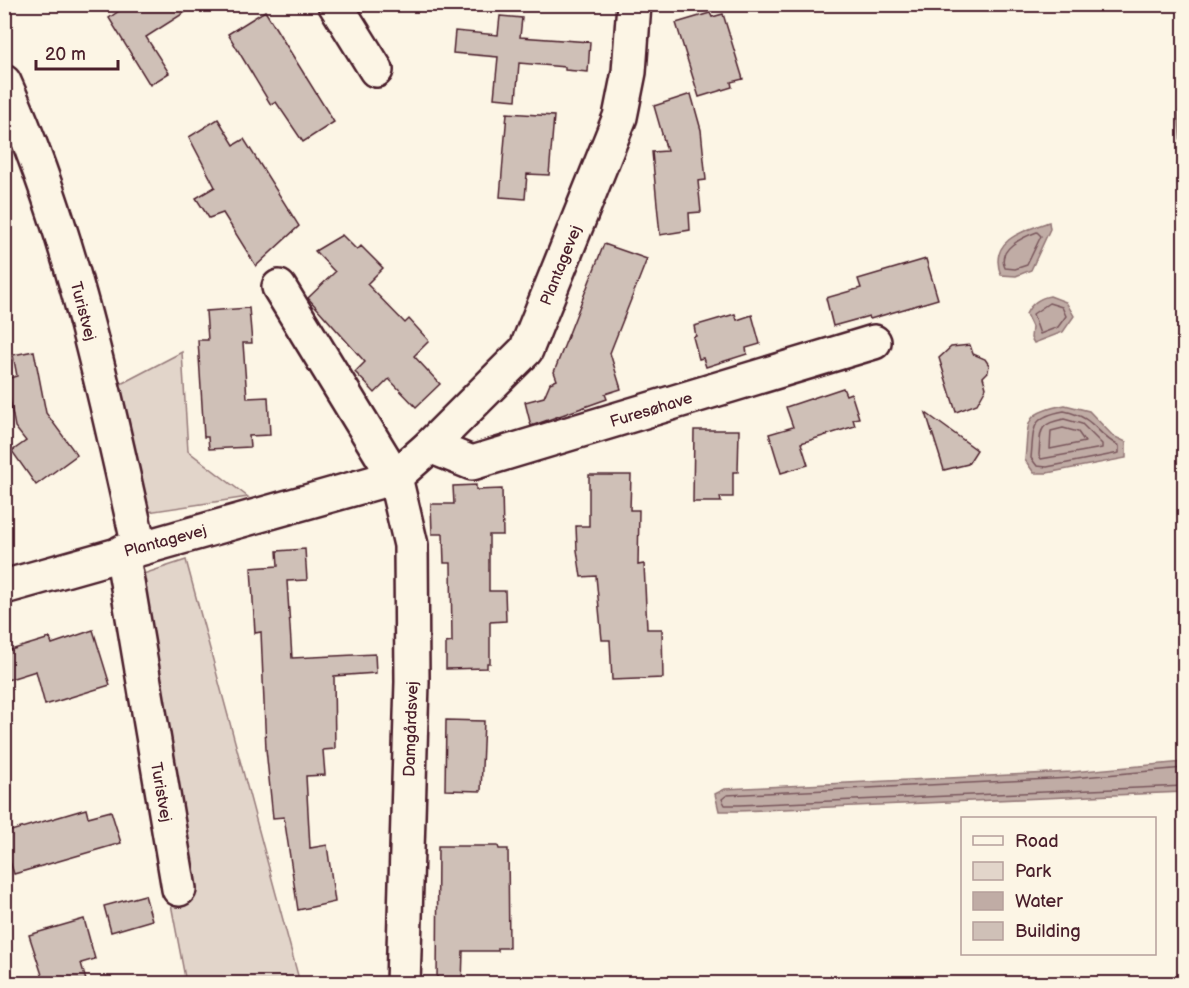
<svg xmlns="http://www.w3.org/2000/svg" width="1189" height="988" font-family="'Balsamiq Sans',sans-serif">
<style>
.green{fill:#e2d5ca;stroke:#967a7a;stroke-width:1.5}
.water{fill:#c0aca5;stroke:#917474;stroke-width:1.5}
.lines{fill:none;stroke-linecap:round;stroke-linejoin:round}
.shore{stroke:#79575c;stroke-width:1.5}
.building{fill:#cfc0b7;stroke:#4a1f2b;stroke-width:1.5}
.minor-casing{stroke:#4a1f2b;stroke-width:38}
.minor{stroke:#fcf5e5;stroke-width:33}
.labels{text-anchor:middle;stroke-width:5;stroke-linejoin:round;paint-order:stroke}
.street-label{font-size:16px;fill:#4a1f2b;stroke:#fcf5e5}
</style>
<rect width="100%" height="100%" fill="#fcf5e5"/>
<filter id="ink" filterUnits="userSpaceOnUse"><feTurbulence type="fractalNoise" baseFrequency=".0167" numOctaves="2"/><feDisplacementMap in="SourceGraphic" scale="12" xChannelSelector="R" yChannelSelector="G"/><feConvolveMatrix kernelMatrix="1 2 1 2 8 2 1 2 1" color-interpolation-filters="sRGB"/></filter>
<g filter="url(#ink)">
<g class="green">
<path d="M182 352 188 451 248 497 148 512 113 388Z"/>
<path d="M186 560 300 983H186L171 904 190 900 134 577Z"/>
</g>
<g class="water">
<path d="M1184 105V175L1178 114 1180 107Z"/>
<path d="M1049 222 1050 229 1031 270 1016 276 1001 275C987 240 1025 230 1049 222Z"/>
<path d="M1050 296 1066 302 1074 316 1063 332 1034 343 1031 338 1032 327 1026 314C1031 304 1038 298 1050 296Z"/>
<path d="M1065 405 1089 411 1113 436 1126 442V458L1047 473H1034L1025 460C1029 421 1022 413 1065 405Z"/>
<path d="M1184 762V792L739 811H719L715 794 725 789 1072 772Z"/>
</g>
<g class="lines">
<g class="shore">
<path d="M1037 232 1041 236 1027 265 1015 269 1005 268C996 249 1023 237 1037 232Z"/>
<path d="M1049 303 1062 307 1066 316 1058 327 1040 334 1033 314Z"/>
<path d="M1064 411C1097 418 1094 433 1119 446V453L1047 467 1037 466 1031 458C1034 427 1030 417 1064 411Z"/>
<path d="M1064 419 1082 424 1102 444V448L1041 459 1039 455C1041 431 1037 424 1064 419Z"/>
<path d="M1063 428 1078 432 1085 442 1050 449 1051 431Z"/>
<path d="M1184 768 1072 778 727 795 722 799 725 805H739L1184 786"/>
</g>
</g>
<g class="building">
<path d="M129 4H198L146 37 169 73 150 85 109 18Z"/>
<path d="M265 11 334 122 303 142 276 102 271 105 228 34Z"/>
<path d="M710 13 712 17 723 14 743 79 731 82 732 87 699 97 676 23Z"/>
<path d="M500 16 522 18 520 37 590 42 588 72 565 70V67L519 63 516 100 494 98 498 57 453 53 455 31 498 35Z"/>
<path d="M691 94 701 130 706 180 698 181 701 212 689 213 690 230 660 235 652 152 667 151 654 106Z"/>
<path d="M507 113 554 116 549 175 527 174 525 199 500 197Z"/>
<path d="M218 119 234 145 244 139 299 226 256 266 223 213 209 218 196 198 215 187 189 137Z"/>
<path d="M342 235 357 250 361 246 383 268 367 284 405 323 409 319 429 341 414 356 440 384 416 407 389 379 375 393 355 372 365 362 308 298 335 272 315 251Z"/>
<path d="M604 244 647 259 610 353 621 389 605 394 607 399 531 426 525 402 544 397 550 383 557 380 554 372Z"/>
<path d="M926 259 938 299 870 319 869 316 833 326 826 298 861 288 858 279Z"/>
<path d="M249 308 252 343H243L247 398 268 397 270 435 249 436 250 447 209 449 208 437H204L198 340H208L206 311Z"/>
<path d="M735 314 737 320 752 315 760 344 746 348 747 354 706 367 703 358 699 359 693 337 696 336 694 326Z"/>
<path d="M970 345 973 354 985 359 989 365 988 372 983 377 986 388 977 404 956 412 939 358 951 347Z"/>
<path d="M34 351 46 413 77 455 36 485 12 451 26 441 15 427 6 379 17 376 13 355Z"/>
<path d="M843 388 846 395 851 393 859 418 853 419 855 426 801 443 808 465 781 473 769 434 793 427 786 407Z"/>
<path d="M926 413 977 450 968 464 944 470Z"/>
<path d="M694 430H739L738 472H733V497H720L721 502H693Z"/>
<path d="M589 475H631L630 510H639L638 565 644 564 647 629H662L663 678 612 680 610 640H602L596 576 581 577 577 550 576 526H589Z"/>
<path d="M476 485V490L502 489 503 535H489V591H505L506 621 490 622V663H487V668L446 669V643L452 642 451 563H444L443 534H432L431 504H454L453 486Z"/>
<path d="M305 549 307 580 287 581 292 658 375 654 376 673 334 676 335 749 323 750 325 775 306 776 310 848 327 845 335 902 298 910 284 817 273 818 266 749 261 632 255 633 251 568 278 566 277 551Z"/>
<path d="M93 630 110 685 45 705 36 671 4 681V652L50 638 52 644Z"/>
<path d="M446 720 484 721 481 791 445 790Z"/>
<path d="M86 809 88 817 111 811 121 843 14 874 4 843V833Z"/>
<path d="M438 846H498L499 849H508L509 948H498V951H463L462 984H437Z"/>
<path d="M145 895 152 920 111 932 104 906Z"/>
<path d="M84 919 95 959 81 963 87 984H45L29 935Z"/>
</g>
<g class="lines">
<g class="minor-casing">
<g id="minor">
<path d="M335 4 376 70"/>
<path d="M4 82C71 230 104 389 139 547"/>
<path d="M279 287 395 477 411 545 412 682 403 984"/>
<path d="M430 446 472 463 874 342"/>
<path d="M122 552 179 889"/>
<path d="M4 587 395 477 430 446 526 350 620 117 629 72 634 4"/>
</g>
</g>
<use href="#minor" class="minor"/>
</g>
</g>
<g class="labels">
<g class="street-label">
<text transform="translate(560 265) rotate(-68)" y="6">Plantagevej</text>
<text transform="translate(84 311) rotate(75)" y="6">Turistvej</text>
<text transform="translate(651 409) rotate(-17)" y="6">Furesøhave</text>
<text transform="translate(165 540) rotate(-15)" y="6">Plantagevej</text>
<text transform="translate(410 729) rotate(-88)" y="6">Damgårdsvej</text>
<text transform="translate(162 792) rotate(80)" y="6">Turistvej</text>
</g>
</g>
<rect width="1189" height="988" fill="none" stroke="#fcf5e5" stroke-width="24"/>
<rect x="12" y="12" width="1165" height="964" fill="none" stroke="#4a1f2b" stroke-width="2" filter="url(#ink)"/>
<rect x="961" y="817" width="195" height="138" fill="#fcf5e5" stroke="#b59f9b" stroke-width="1.5"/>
<rect x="973" y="836" width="30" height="9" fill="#fcf5e5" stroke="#b59f9b" stroke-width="1.5"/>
<text x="1015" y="847" font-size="18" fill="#4a1f2b">Road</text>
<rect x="973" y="862" width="30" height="18" fill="#e2d5ca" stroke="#b59f9b" stroke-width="1.5"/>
<text x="1015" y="877" font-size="18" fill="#4a1f2b">Park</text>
<rect x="973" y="892" width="30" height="18" fill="#c0aca5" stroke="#b59f9b" stroke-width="1.5"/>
<text x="1015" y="907" font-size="18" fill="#4a1f2b">Water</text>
<rect x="973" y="922" width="30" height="18" fill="#cfc0b7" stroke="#b59f9b" stroke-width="1.5"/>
<text x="1015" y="937" font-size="18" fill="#4a1f2b">Building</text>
<path d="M36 60v9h82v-9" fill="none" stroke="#4a1f2b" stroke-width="3"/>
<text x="45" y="60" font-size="18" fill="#4a1f2b" stroke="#fcf5e5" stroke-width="4.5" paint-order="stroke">20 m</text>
</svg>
